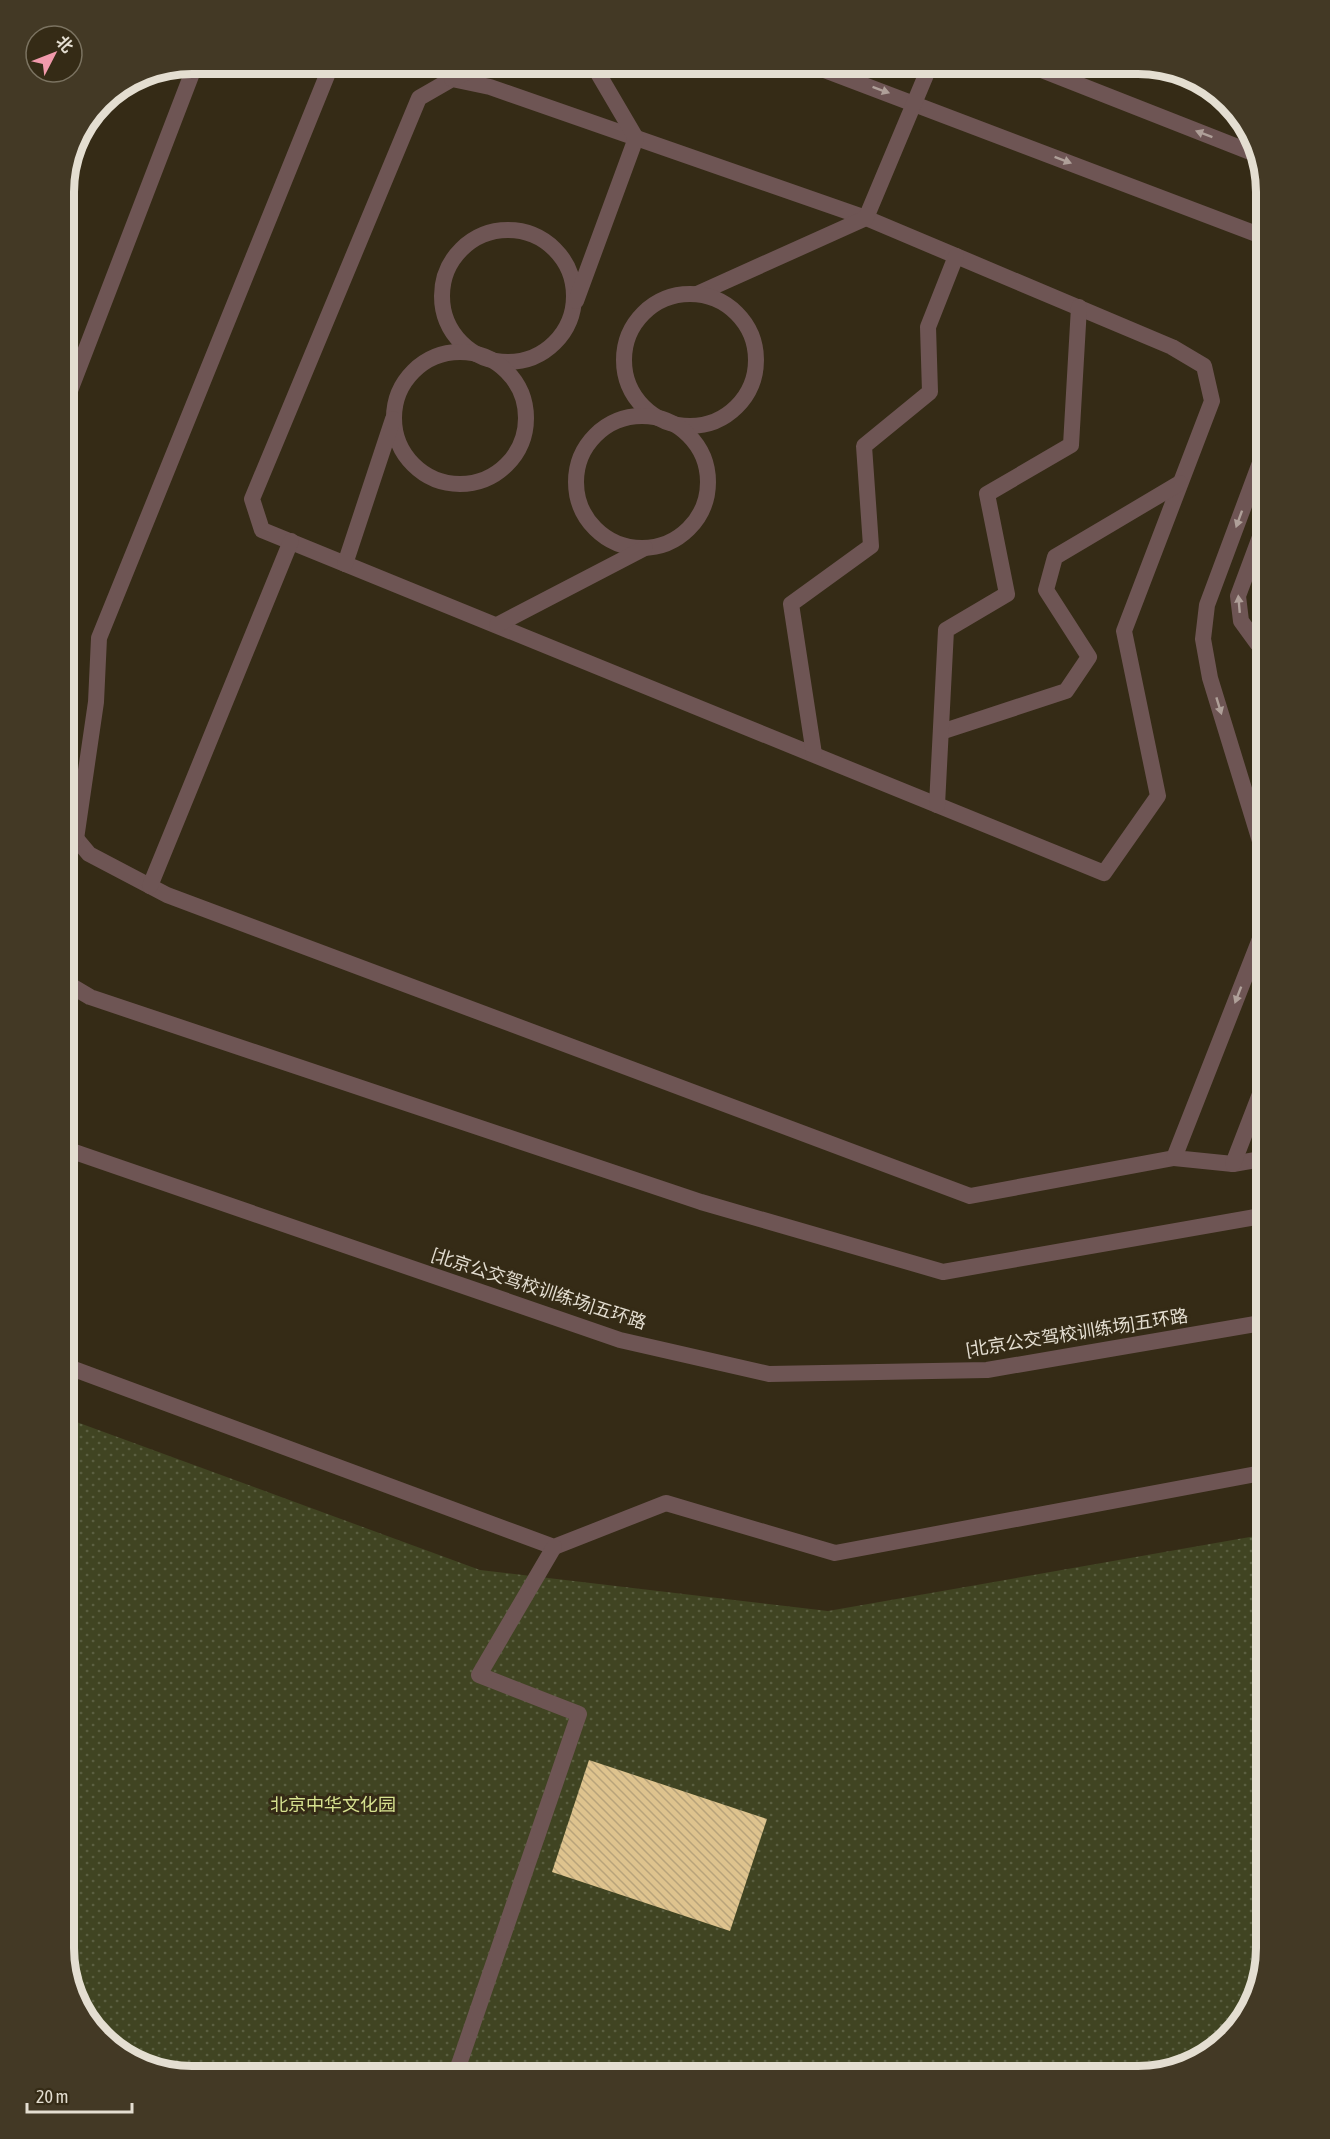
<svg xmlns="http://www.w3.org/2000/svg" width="1330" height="2139" font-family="'Asap Condensed','Noto Sans SC',sans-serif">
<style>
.grass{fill:url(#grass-dots)}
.building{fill:url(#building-back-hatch)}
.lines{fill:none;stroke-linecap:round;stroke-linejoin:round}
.minor{stroke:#6e5554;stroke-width:16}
.oneway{fill:#afa099}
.labels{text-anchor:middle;stroke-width:6;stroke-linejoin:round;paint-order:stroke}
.street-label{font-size:18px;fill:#e4ded1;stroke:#352b16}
.park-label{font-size:18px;fill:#d6e18f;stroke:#352b16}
.rim{fill:none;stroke:#e4ded1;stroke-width:8}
</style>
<defs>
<pattern id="grass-dots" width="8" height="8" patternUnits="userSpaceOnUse" patternTransform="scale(1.5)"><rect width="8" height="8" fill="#404422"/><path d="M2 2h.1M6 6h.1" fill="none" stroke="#5b5f41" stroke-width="1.8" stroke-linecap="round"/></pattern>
<pattern id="building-back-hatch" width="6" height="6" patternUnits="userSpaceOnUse" patternTransform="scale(1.5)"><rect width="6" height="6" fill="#dec38e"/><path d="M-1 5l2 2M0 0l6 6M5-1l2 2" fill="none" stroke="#b8a37a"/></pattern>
</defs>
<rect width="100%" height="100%" fill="#352b16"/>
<path class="grass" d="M63 1417 480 1570 828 1611 1267 1534V1948L1245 2018 1195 2063 1138 2076H184L121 2054 76 2004 63 1947Z"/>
<path class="building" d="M589 1760 767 1819 730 1931 552 1872Z"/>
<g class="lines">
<g class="minor">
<path d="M806 63 1267 238"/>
<path d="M1024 63 1258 155"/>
<path d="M452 79 490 87 866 218 1172 347 1204 366 1212 401 1124 631 1158 796 1104 873 262 530 252 499 419 98Z"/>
<path d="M452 79 488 63"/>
<circle cx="508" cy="296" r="66"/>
<path d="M697 294 866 218 931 63"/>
<circle cx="690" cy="360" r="66"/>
<path d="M576 301 636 138 592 63"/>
<circle cx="460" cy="418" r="66"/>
<path d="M63 409 196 63"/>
<circle cx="642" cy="482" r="66"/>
<path d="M345 564 393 419"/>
<path d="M497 625 645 548"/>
<path d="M1267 653 1257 643 1241 621 1238 596 1267 518"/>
<path d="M941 732 1066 691 1089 657 1046 590 1055 557 1180 483"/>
<path d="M814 754 791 604 871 546 864 446 930 392 928 327 956 256"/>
<path d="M937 805 946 630 1007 594 987 494 1071 445 1079 307"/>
<path d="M63 823 89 854 167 895 970 1196 1174 1158"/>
<path d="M76 839 96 702 99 638 332 63"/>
<path d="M1267 864 1210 678 1203 639 1207 605 1267 444"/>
<path d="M150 886 291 541"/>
<path d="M63 981 90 997 701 1202 943 1272 1267 1215"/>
<path d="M63 1148 620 1340 769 1374 987 1370 1267 1322"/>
<path d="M1267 1158 1233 1164 1174 1158 1267 921"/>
<path d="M1233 1164 1267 1076"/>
<path d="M63 1365 554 1547 666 1503 835 1553 1267 1472"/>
<path d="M455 2076 579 1714 479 1675 554 1547"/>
</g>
</g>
<defs><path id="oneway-solid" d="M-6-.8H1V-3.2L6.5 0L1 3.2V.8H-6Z" transform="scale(1.5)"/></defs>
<g class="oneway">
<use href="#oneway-solid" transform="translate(881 90) rotate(20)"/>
<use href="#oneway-solid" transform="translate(1204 134) rotate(-159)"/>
<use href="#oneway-solid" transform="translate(1063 160) rotate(21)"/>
<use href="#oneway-solid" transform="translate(1239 519) rotate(110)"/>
<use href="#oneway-solid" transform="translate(1239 604) rotate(-95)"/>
<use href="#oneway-solid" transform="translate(1219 706) rotate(73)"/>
<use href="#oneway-solid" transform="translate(1238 995) rotate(111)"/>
</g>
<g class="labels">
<g class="street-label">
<text transform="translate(539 1289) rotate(18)" y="6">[北京公交驾校训练场]五环路</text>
<text transform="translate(1077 1333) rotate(-9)" y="6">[北京公交驾校训练场]五环路</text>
</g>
<g class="park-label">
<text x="333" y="1811">北京中华文化园</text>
</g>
</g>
<path d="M0 0H1330V2139H0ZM192 74H1138A118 118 0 0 1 1256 192V1948A118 118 0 0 1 1138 2066H192A118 118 0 0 1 74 1948V192A118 118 0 0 1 192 74Z" fill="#433925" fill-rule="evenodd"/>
<path class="rim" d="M192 74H1138A118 118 0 0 1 1256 192V1948A118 118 0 0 1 1138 2066H192A118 118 0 0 1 74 1948V192A118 118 0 0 1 192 74Z"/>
<g transform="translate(54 54) rotate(48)"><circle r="28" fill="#352b16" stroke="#7b7361" stroke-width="1.5"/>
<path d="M0-4.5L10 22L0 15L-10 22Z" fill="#f29aac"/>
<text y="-9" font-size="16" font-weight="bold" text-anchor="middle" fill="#e4ded1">北</text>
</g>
<path d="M27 2103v9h105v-9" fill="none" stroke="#e4ded1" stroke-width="3"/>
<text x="36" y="2103" font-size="18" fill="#e4ded1" stroke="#352b16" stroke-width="4.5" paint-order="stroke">20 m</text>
</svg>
